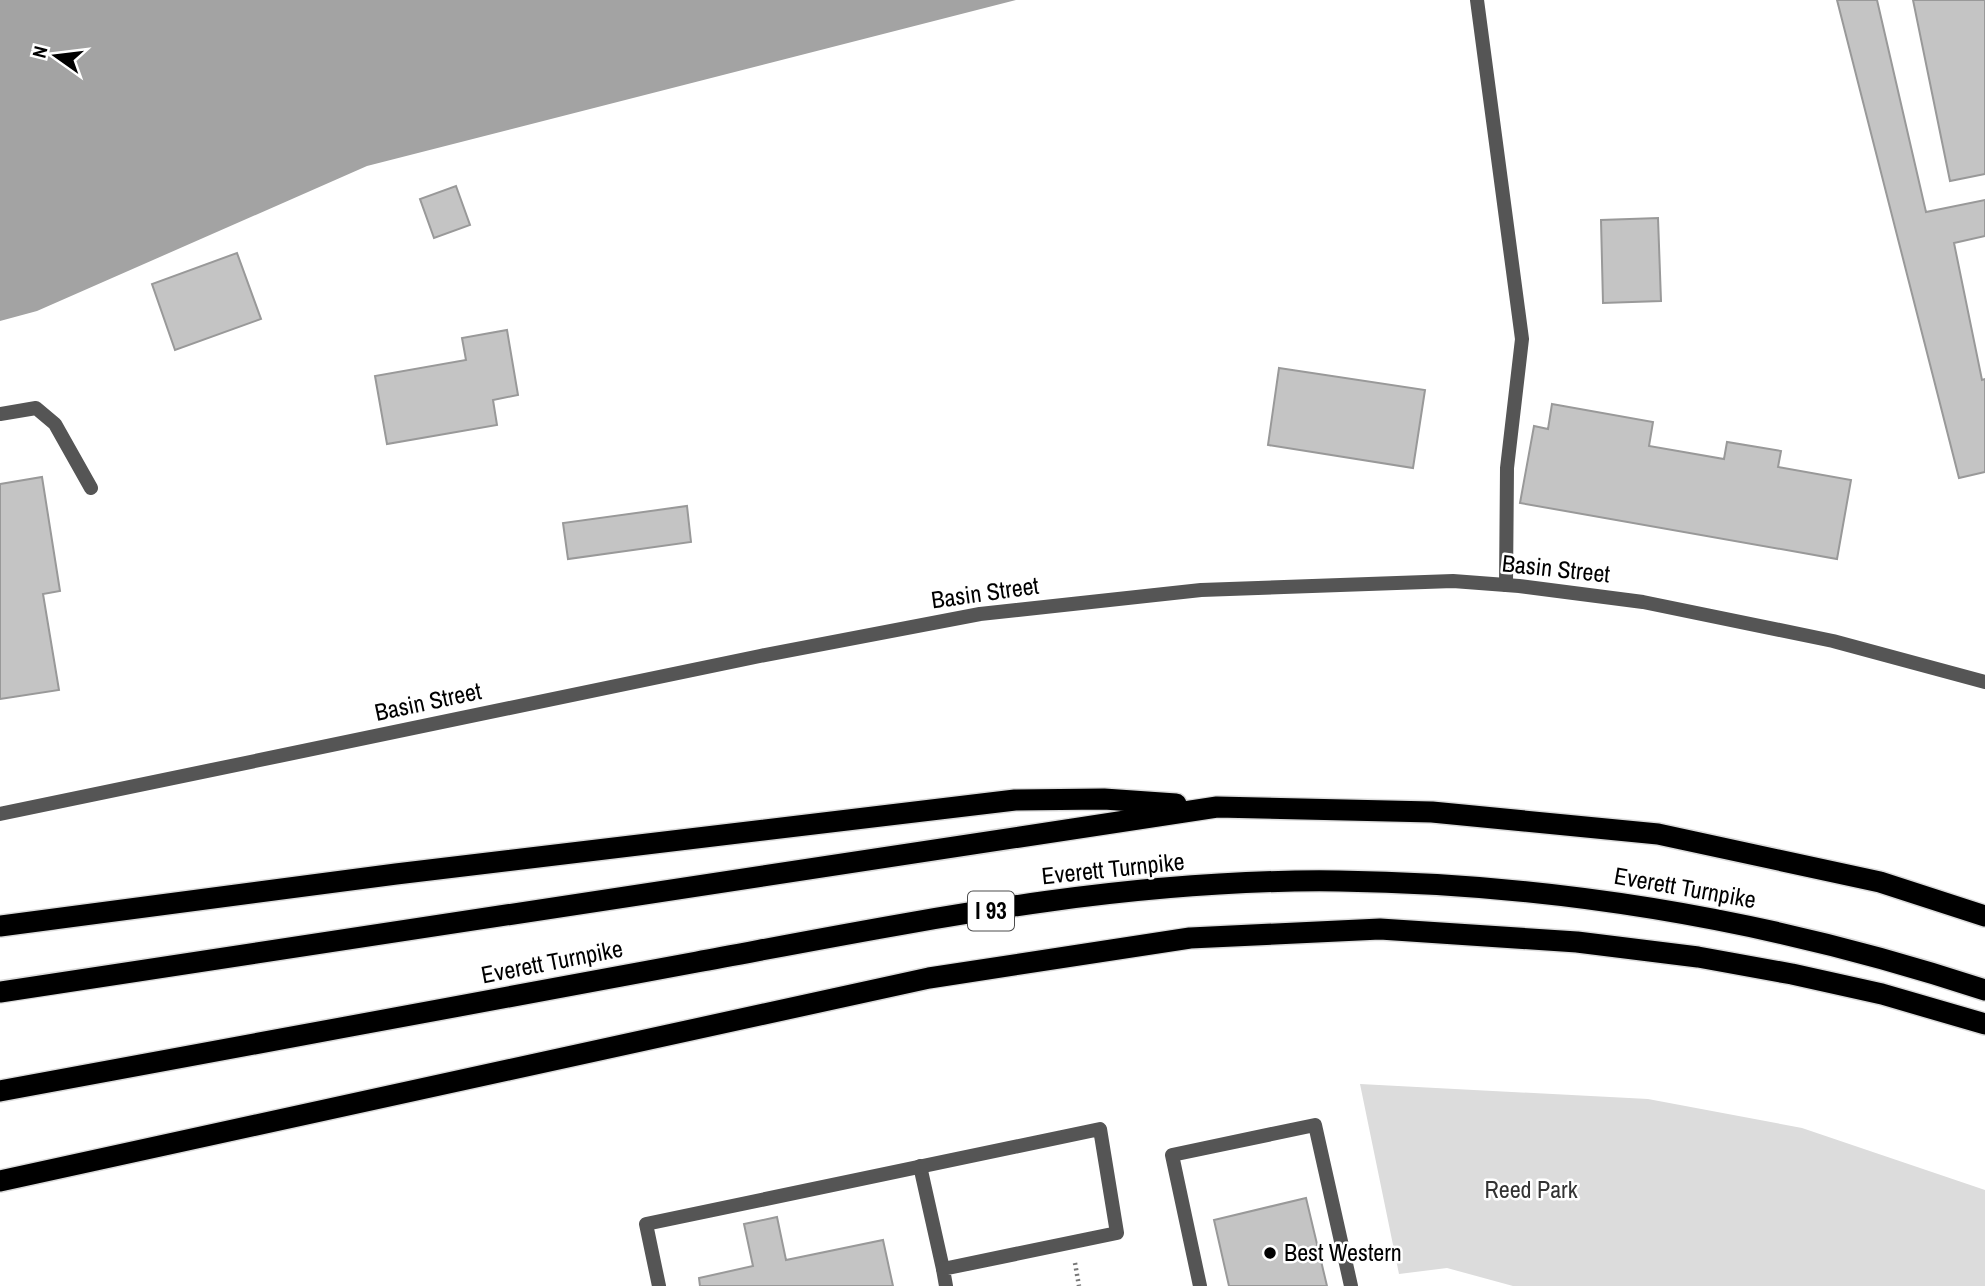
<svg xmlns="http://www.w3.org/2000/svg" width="1985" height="1286" font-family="'Archivo Narrow',sans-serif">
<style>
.green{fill:#dcdcdc}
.water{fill:#a3a3a3}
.building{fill:#c4c4c4;stroke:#999;stroke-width:2}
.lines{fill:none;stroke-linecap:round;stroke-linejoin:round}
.motorway-casing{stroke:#dbdbdb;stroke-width:24}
.path{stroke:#777;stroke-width:4.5;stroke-dasharray:2 3.5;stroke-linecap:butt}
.service{stroke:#555;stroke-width:14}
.minor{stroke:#555;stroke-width:14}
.motorway{stroke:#000;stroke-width:21}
.poi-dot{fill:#000;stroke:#fff;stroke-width:2.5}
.labels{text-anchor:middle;stroke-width:5;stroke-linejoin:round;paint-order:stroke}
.shield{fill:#fff;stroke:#4c4c4c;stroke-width:2}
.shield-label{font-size:23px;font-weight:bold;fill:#000}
.street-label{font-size:24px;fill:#000;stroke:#fff}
.park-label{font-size:24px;fill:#333;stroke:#fff}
.poi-label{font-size:24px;fill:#000;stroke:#fff;text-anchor:start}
</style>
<rect width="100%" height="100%" fill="#fff"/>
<path class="green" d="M1360 1084 1648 1099 1802 1128 1985 1190V1286H1513L1447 1268 1399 1274Z"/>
<path class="water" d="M0 0H1016L367 166 37 311 0 321Z"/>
<g class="building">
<path d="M1837 0H1877L1926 212 1985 200V236L1954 243 1982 380 1985 379V472L1959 478Z"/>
<path d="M1913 0H1985V174L1950 181Z"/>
<path d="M456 186 470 225 434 238 420 199Z"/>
<path d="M1658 218 1661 301 1603 303 1601 220Z"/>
<path d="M237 253 261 319 175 350 152 284Z"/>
<path d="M507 330 518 395 493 400 497 425 387 444 375 376 466 360 462 338Z"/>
<path d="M1279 368 1425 390 1413 468 1268 445Z"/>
<path d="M1552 404 1653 422 1649 446 1724 459 1727 442 1781 451 1778 467 1851 480 1837 559 1520 503 1534 426 1548 429Z"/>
<path d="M42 477 60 591 43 594 59 690 0 699V484Z"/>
<path d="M687 506 691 542 568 559 563 523Z"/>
<path d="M1306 1198 1327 1286H1229L1214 1220Z"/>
<path d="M777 1217 786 1260 883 1240 893 1286H700L699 1278 753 1266 744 1224Z"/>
</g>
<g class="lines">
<g class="motorway-casing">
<g id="motorway">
<path d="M0 926 396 874 1015 800 1104 799 1176 804"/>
<path d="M0 992 1217 807 1432 812 1658 834 1880 882 1985 916"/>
<path d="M0 1091C232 1048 465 1005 697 962 908 923 1123 878 1339 881 1559 884 1776 921 1985 990"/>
<path d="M0 1181 929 978 1190 938 1380 929 1577 942 1698 957 1792 974 1882 994 1985 1024"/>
</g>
</g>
<path class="path" d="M1075 1263 1079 1286"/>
<g class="service">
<path d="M1477 0 1522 339 1507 468 1506 585"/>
<path d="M0 414 36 408 55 424 91 488"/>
<path d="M920 1166 943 1269"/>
<path d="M659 1286 646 1224 1100 1129 1117 1233 943 1269 946 1286"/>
<path d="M1200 1286 1172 1155 1315 1125 1351 1286"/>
</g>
<path class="minor" d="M0 814 760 656 980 614 1201 590 1453 581 1519 586 1643 602 1833 641 1985 682"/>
<use href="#motorway" class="motorway"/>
</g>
<circle class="poi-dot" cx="1270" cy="1253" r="7"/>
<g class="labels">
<rect class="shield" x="968" y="891.5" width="46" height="39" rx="5"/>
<g class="shield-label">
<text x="991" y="919">I 93</text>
</g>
<g class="street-label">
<text transform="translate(1556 569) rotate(6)" y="8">Basin Street</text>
<text transform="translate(985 593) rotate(-8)" y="8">Basin Street</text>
<text transform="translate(428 702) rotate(-12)" y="8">Basin Street</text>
<text transform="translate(1113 869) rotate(-6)" y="8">Everett Turnpike</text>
<text transform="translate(1685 888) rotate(10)" y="8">Everett Turnpike</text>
<text transform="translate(552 962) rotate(-11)" y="8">Everett Turnpike</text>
</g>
<g class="park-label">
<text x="1531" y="1198">Reed Park</text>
</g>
<g class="poi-label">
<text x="1284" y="1261">Best Western</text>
</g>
</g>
<g transform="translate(56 56) rotate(284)" stroke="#ffffff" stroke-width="5" paint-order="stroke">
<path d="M0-5L12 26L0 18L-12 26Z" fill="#000000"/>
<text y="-10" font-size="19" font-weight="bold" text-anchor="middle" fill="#000000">N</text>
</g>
</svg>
